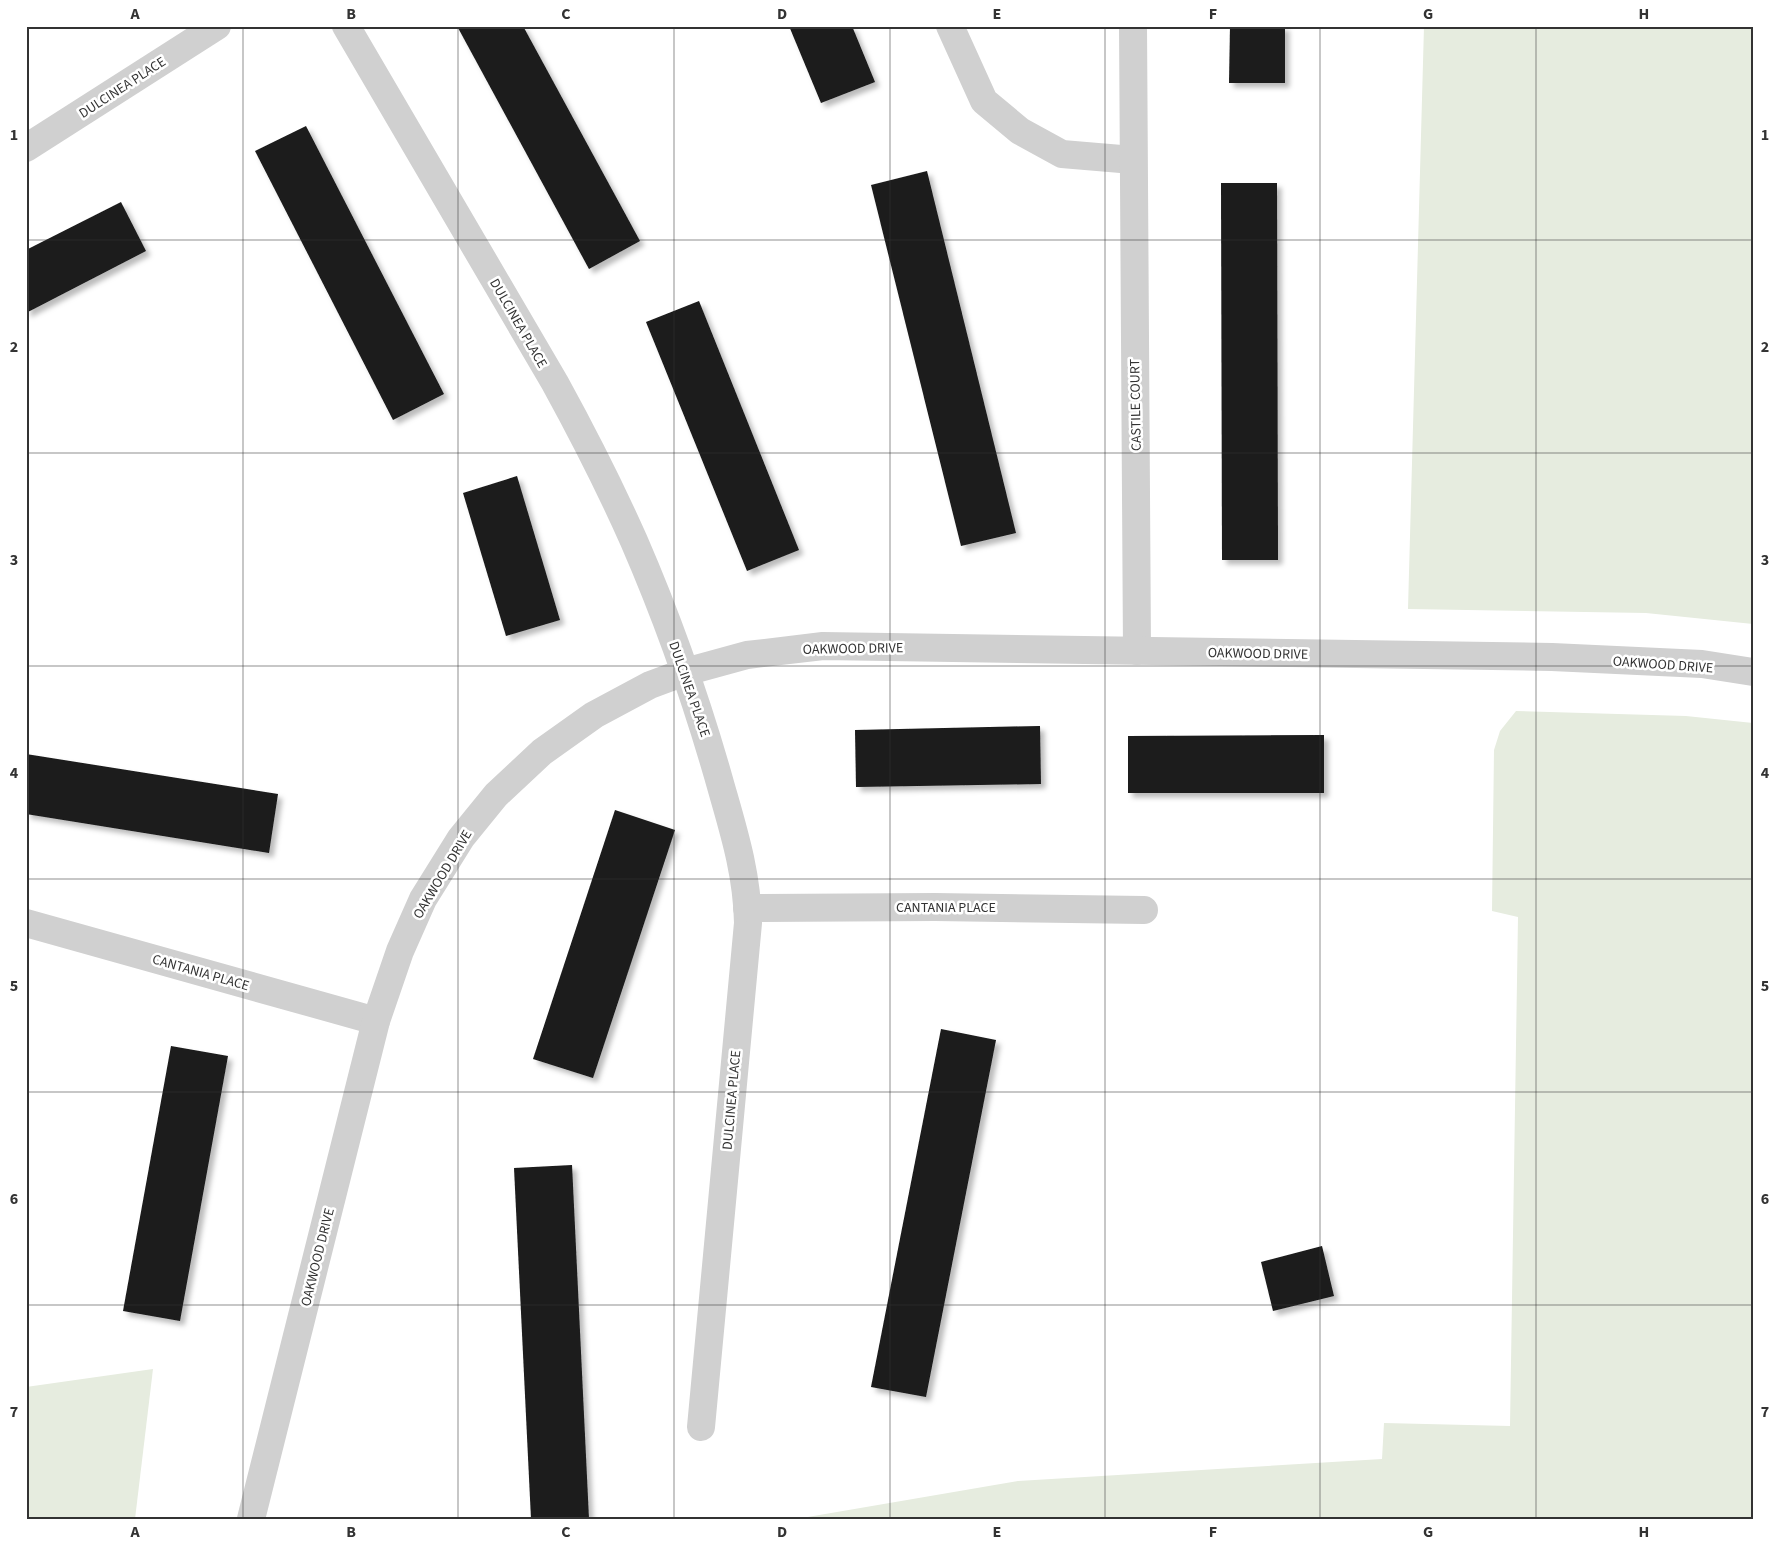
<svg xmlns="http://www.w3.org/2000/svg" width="1779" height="1545" font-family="'Source Sans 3',sans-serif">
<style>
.green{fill:#e6ecdf}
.building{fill:#1a1a1a;filter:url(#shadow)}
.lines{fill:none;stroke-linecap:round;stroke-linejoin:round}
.street{stroke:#d0d0d0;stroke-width:28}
.grid{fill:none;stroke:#333;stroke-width:1;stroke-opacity:0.55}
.labels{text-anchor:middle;stroke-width:5;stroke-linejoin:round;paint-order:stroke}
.street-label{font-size:14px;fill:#333;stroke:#fff}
.neatline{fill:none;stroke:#333;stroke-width:2}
.grid-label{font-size:16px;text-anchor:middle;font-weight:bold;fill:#333}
</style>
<defs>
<filter id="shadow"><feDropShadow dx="4.5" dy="4.5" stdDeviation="2.5" flood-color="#0004"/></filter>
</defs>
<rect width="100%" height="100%" fill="#fff"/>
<g class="green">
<path d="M1424 26H1753V624L1646 613 1408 609Z"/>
<path d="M1516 711 1686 716 1753 723V1519H796L1018 1481 1382 1459 1384 1423 1510 1426 1518 917 1492 911 1494 750 1500 731Z"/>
<path d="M153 1369 135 1519H26V1387Z"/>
</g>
<g class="building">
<path d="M457 26H523L640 241 589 269Z"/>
<path d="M789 26H852L875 82 821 103Z"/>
<path d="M1230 26H1285V83H1229Z"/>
<path d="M306 126 444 394 393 420 255 151Z"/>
<path d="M927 171 1016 533 961 546 871 185Z"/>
<path d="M1221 183H1277L1278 560H1222Z"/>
<path d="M121 202 146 251 26 313V250Z"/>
<path d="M699 301 799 550 747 571 646 322Z"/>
<path d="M517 476 560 620 506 636 463 493Z"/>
<path d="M1040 726 1041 784 856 787 855 730Z"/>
<path d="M1324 735V793H1128V736Z"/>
<path d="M26 754 278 794 269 853 26 814Z"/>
<path d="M615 810 675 830 593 1078 533 1059Z"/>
<path d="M941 1029 996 1040 926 1397 871 1387Z"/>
<path d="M171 1046 228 1056 180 1321 123 1311Z"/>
<path d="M572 1165 589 1519H531L514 1168Z"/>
<path d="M1322 1246 1334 1296 1273 1311 1261 1262Z"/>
</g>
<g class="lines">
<g class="street">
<path d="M346 26 555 383C583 434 610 487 634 541 667 617 695 696 718 776 732 826 747 870 748 923L701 1427"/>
<path d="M950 26 984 101 1020 131 1062 154 1133 160"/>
<path d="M1133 26 1137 651"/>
<path d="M26 148 217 26"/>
<path d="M747 908 935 907 1144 910"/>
<path d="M26 923 376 1021"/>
<path d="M251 1519 376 1021 400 951 423 899 461 838 496 795 542 752 594 715 650 685 685 672 747 655 823 646 1552 657 1702 664 1753 672"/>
</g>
</g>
<path class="grid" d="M243 26V1519M458 26V1519M674 26V1519M890 26V1519M1105 26V1519M1320 26V1519M1536 26V1519M26 240H1753M26 453H1753M26 666H1753M26 879H1753M26 1092H1753M26 1305H1753"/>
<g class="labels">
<g class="street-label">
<text transform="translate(122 87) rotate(-33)" y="5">DULCINEA PLACE</text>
<text transform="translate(519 323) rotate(60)" y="5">DULCINEA PLACE</text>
<text transform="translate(1135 405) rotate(-91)" y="5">CASTILE COURT</text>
<text transform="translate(853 648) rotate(-1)" y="5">OAKWOOD DRIVE</text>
<text transform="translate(1258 653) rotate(1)" y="5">OAKWOOD DRIVE</text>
<text transform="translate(1663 664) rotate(4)" y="5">OAKWOOD DRIVE</text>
<text transform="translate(690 689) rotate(71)" y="5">DULCINEA PLACE</text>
<text transform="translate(442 874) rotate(-59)" y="5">OAKWOOD DRIVE</text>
<text x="946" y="912">CANTANIA PLACE</text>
<text transform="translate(201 972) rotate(16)" y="5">CANTANIA PLACE</text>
<text transform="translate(731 1100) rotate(-85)" y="5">DULCINEA PLACE</text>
<text transform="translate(317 1257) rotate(-76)" y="5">OAKWOOD DRIVE</text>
</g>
</g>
<rect width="1779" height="1545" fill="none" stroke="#ffffff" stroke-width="55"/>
<rect x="28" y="28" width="1724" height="1490" class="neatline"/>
<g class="grid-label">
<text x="135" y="19">A</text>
<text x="351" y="19">B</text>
<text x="566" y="19">C</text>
<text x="782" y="19">D</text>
<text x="997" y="19">E</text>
<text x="1213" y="19">F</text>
<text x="1428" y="19">G</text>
<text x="1644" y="19">H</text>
<text x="14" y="140">1</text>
<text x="1765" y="140">1</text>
<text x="14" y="352">2</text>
<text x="1765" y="352">2</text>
<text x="14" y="565">3</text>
<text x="1765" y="565">3</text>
<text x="14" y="778">4</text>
<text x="1765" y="778">4</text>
<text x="14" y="991">5</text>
<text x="1765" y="991">5</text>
<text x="14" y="1204">6</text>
<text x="1765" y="1204">6</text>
<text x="14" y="1417">7</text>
<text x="1765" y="1417">7</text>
<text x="135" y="1537">A</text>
<text x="351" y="1537">B</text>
<text x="566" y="1537">C</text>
<text x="782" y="1537">D</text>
<text x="997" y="1537">E</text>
<text x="1213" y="1537">F</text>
<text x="1428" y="1537">G</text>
<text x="1644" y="1537">H</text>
</g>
</svg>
